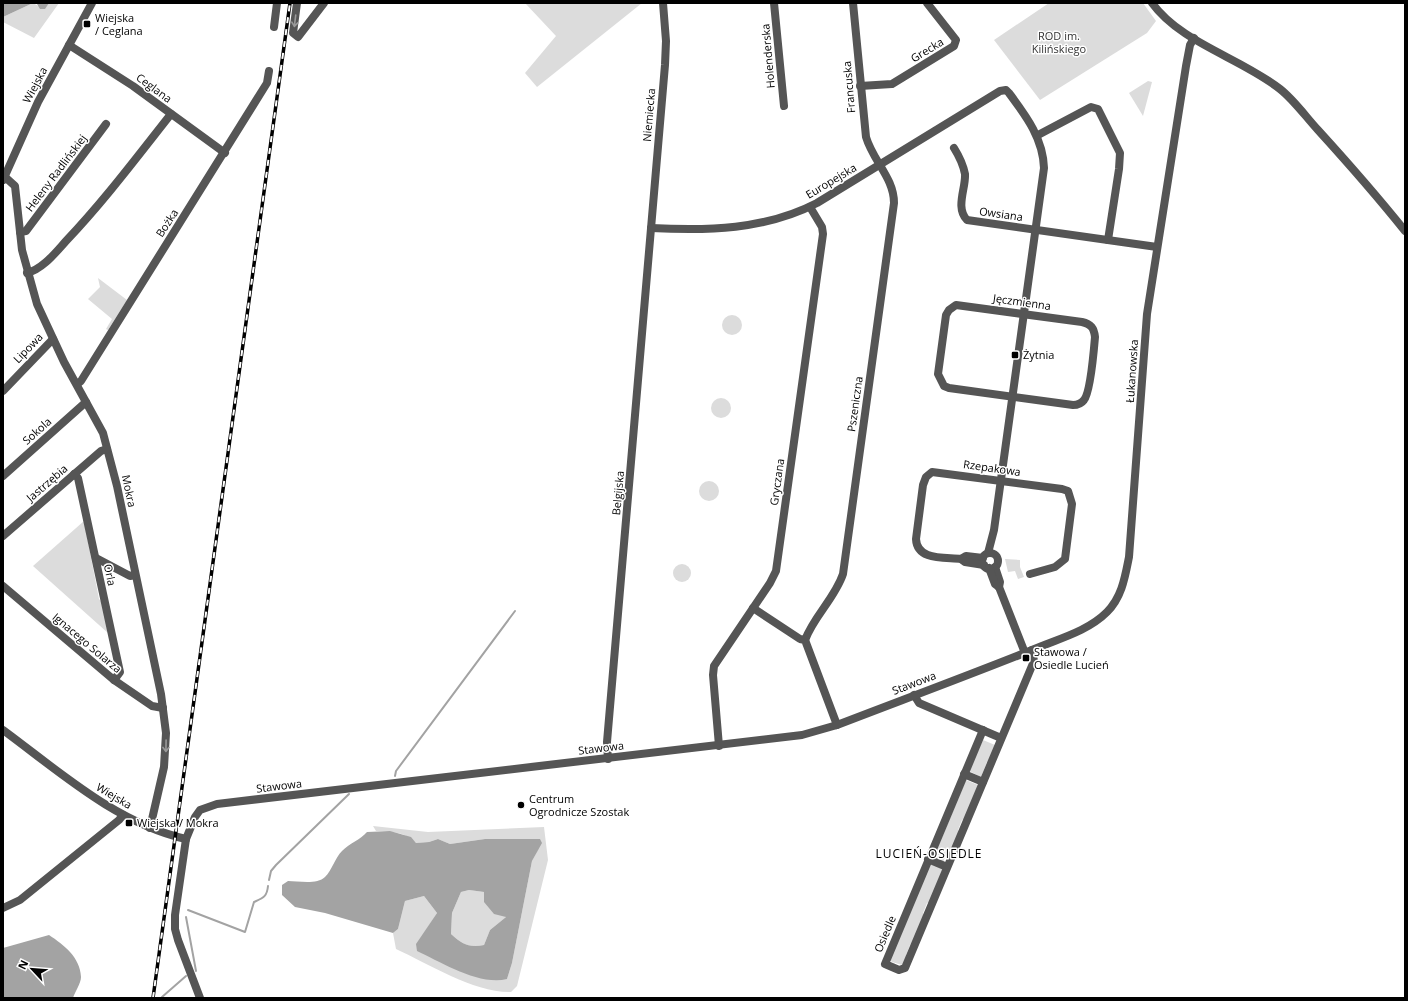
<svg xmlns="http://www.w3.org/2000/svg" width="1408" height="1001" font-family="'Open Sans',sans-serif">
<style>
.green{fill:#dcdcdc}
.water{fill:#a3a3a3;fill-rule:evenodd}
.lines{fill:none;stroke-linecap:round;stroke-linejoin:round}
.stream{stroke:#a3a3a3;stroke-width:2}
.minor{stroke:#555;stroke-width:8}
.rail-casing{stroke:#000;stroke-width:3.5}
.rail{stroke:#fff;stroke-width:2;stroke-dasharray:6;stroke-linecap:butt}
.oneway{stroke:#999}
.poi-dot{fill:#000;stroke:#fff;stroke-width:1.5}
.labels{text-anchor:middle;stroke-width:3;stroke-linejoin:round;paint-order:stroke}
.poi-label{font-size:11px;fill:#000;stroke:#fff;text-anchor:start}
.park-label{font-size:11px;fill:#333;stroke:#fff}
.street-label{font-size:11px;fill:#000;stroke:#fff}
.neighbourhood-label{font-size:12px;letter-spacing:1px;fill:#000;stroke:#fff}
</style>
<rect width="100%" height="100%" fill="#fff"/>
<g class="green">
<path d="M33 3 44 9 49 3H59L34 38 3 22V17Z"/>
<path d="M525 3H642L537 87 525 73 556 36Z"/>
<path d="M1049 3H1143L1156 21 1147 33 1040 100 994 40Z"/>
<path d="M1148 81 1152 82 1143 116 1129 93Z"/>
<path d="M98 278 127 300 108 330 106 329 112 319 88 299 100 287Z"/>
<circle cx="732" cy="325" r="10"/>
<circle cx="721" cy="408" r="10"/>
<circle cx="709" cy="491" r="10"/>
<path d="M84 521 99 599 102 602 108 633 33 566Z"/>
<path d="M1005 559 1020 560V567L1024 577 1018 579 1015 571 1008 572Z"/>
<circle cx="682" cy="573" r="9"/>
<path d="M983 740 995 745 990 761 987 762 981 777 969 771Z"/>
<path d="M966 780 978 785 966 818 962 820 958 830 960 833 953 849 949 850 943 862 934 857Z"/>
<path d="M373 826 428 832 544 827 548 860 517 986 511 992C474 993 429 964 396 949L393 933 398 929 405 901 424 896 437 913 417 944 507 979 512 963 532 861 541 843 485 839 450 844 438 839 429 842 416 843C406 832 390 831 376 831Z"/>
<path d="M932 864 940 867 943 871 930 902 927 903 923 913 924 916 913 943 910 945 906 955 907 958 902 965 892 962 889 959 930 865Z"/>
<path d="M469 890 484 892 506 917 490 930 484 945C469 948 462 944 451 934L452 913 461 892Z"/>
</g>
<g class="water">
<path d="M3 3H49L45 9H40L37 4 33 3 3 17Z"/>
<path d="M390 831 411 837 416 843 429 842 438 839 450 844 485 839H540L542 843 532 861 512 963 507 979C479 986 441 962 417 951L416 944 437 913 424 896 405 901 398 929 393 933 325 913 295 907 282 895V885L288 881C298 881 317 885 325 877 332 870 335 858 342 851 350 843 360 840 367 832ZM469 890 484 892V902L494 914 506 917 490 930 484 945C469 948 462 944 451 934L452 913 461 892Z"/>
<path d="M49 935C64 945 80 957 81 977 81 983 75 992 73 998H3V948Z"/>
</g>
<g class="lines">
<g class="stream">
<path d="M395 776 396 771 515 611"/>
<path d="M269 880 271 871 276 865 349 794"/>
<path d="M188 910 245 932 254 902C263 898 267 897 268 886"/>
<path d="M186 917 196 971"/>
<path d="M162 997 186 976"/>
</g>
<g class="minor">
<path d="M297 3 293 33 298 37 324 3"/>
<path d="M774 3 784 106"/>
<path d="M1152 3C1181 43 1241 58 1280 89 1294 100 1306 117 1318 130 1348 163 1377 196 1405 231"/>
<path d="M274 27 277 3"/>
<path d="M69 45 133 86 225 153"/>
<path d="M860 86 892 84 954 46 956 40 927 3"/>
<path d="M1038 135 1091 107 1098 109 1120 153 1119 169 1108 240"/>
<path d="M954 148C959 156 963 164 965 174 966 188 955 208 967 220L1157 247"/>
<path d="M5 177 15 186 22 250 37 304 64 362 103 433 117 486 161 694 166 733 164 767 150 828"/>
<path d="M3 180 38 102 92 3"/>
<path d="M651 228C707 231 765 230 817 203L1000 91 1006 90 1009 93C1026 116 1043 138 1044 168L994 530 988 553"/>
<path d="M20 232 26 231 106 124"/>
<path d="M27 273C43 269 56 252 66 241 104 201 137 157 171 114"/>
<path d="M956 305 1082 322C1091 324 1094 328 1095 337 1094 349 1090 393 1084 400 1081 404 1078 405 1073 405L949 388 944 386 938 374 946 315 949 310Z"/>
<path d="M77 384 81 381 267 83 269 71"/>
<path d="M3 391 53 339"/>
<path d="M74 474 78 478 120 672 114 680"/>
<path d="M3 476 86 402"/>
<path d="M3 536 101 451 107 449"/>
<circle cx="990" cy="561" r="8"/>
<path d="M96 558 130 576 135 575"/>
<path d="M961 559 966 556 983 558"/>
<path d="M984 565 965 562 961 559C945 557 917 561 916 539L923 485 926 477 932 472 1062 489 1068 491 1072 504 1065 559 1055 567 1030 574"/>
<path d="M995 567 1000 582 999 587"/>
<path d="M989 568 995 584 999 587 1025 653"/>
<path d="M3 586 114 680 152 706 163 708"/>
<path d="M753 608 800 639 805 640 837 725"/>
<path d="M805 640C814 616 835 598 843 574L894 203C894 178 873 161 866 137L853 3"/>
<path d="M914 695 919 703 1001 738"/>
<path d="M3 730C60 772 116 823 186 839"/>
<path d="M983 730 885 964 899 970 905 968 1034 661 1032 650"/>
<path d="M719 746 713 675 714 666 770 583 776 571 823 234 822 227 810 207"/>
<path d="M608 759 607 742 665 65 666 41 663 3"/>
<path d="M964 774 983 782"/>
<path d="M928 859 947 867"/>
<path d="M3 908 20 900 119 820 123 815"/>
<path d="M200 998 178 940 175 929V915L186 839 195 817 200 810 217 804 802 735 837 725C902 700 967 676 1032 650 1057 639 1087 632 1107 612 1122 597 1125 577 1129 557L1147 314 1186 66 1190 45 1194 38"/>
</g>
<g class="rail-casing">
<path id="rail" d="M153 998 290 3"/>
</g>
<use href="#rail" class="rail"/>
</g>
<defs><path id="oneway-shaft" d="M-6 0H5M1.5-3L5.5 0L1.5 3" fill="none" stroke-width="1.6" stroke-linecap="round" stroke-linejoin="round"/></defs>
<g class="oneway">
<use href="#oneway-shaft" transform="translate(295 21) rotate(97)"/>
<use href="#oneway-shaft" transform="translate(166 746) rotate(91)"/>
</g>
<g class="poi-dot">
<rect x="83" y="20" width="8" height="8" rx="2"/>
<rect x="1011" y="351" width="8" height="8" rx="2"/>
<rect x="1022" y="654" width="8" height="8" rx="2"/>
<circle cx="521" cy="805" r="4"/>
<rect x="125" y="819" width="8" height="8" rx="2"/>
</g>
<g class="labels">
<g class="poi-label">
<text x="95" y="22">Wiejska<tspan x="95" dy="13">/ Ceglana</tspan></text>
<text x="1023" y="359">Żytnia</text>
<text x="1034" y="656">Stawowa /<tspan x="1034" dy="13">Osiedle Lucień</tspan></text>
<text x="529" y="803">Centrum<tspan x="529" dy="13">Ogrodnicze Szostak</tspan></text>
<text x="137" y="827">Wiejska / Mokra</text>
</g>
<g class="park-label">
<text x="1059" y="40">ROD im.<tspan x="1059" dy="13">Kilińskiego</tspan></text>
</g>
<g class="street-label">
<text transform="translate(927 50) rotate(-31)" y="4">Grecka</text>
<text transform="translate(768 56) rotate(-95)" y="4">Holenderska</text>
<text transform="translate(35 85) rotate(-62)" y="4">Wiejska</text>
<text transform="translate(849 87) rotate(-95)" y="4">Francuska</text>
<text transform="translate(154 88) rotate(36)" y="4">Ceglana</text>
<text transform="translate(649 115) rotate(-85)" y="4">Niemiecka</text>
<text transform="translate(56 173) rotate(-53)" y="4">Heleny Radlińskiej</text>
<text transform="translate(831 181) rotate(-31)" y="4">Europejska</text>
<text transform="translate(1001 214) rotate(8)" y="4">Owsiana</text>
<text transform="translate(167 223) rotate(-57)" y="4">Bożka</text>
<text transform="translate(1022 302) rotate(8)" y="4">Jęczmienna</text>
<text transform="translate(28 348) rotate(-46)" y="4">Lipowa</text>
<text transform="translate(1132 371) rotate(-86)" y="4">Łukanowska</text>
<text transform="translate(855 404) rotate(-82)" y="4">Pszeniczna</text>
<text transform="translate(37 431) rotate(-42)" y="4">Sokola</text>
<text transform="translate(992 468) rotate(8)" y="4">Rzepakowa</text>
<text transform="translate(777 482) rotate(-82)" y="4">Gryczana</text>
<text transform="translate(47 483) rotate(-41)" y="4">Jastrzębia</text>
<text transform="translate(129 491) rotate(78)" y="4">Mokra</text>
<text transform="translate(618 493) rotate(-85)" y="4">Belgijska</text>
<text transform="translate(110 575) rotate(78)" y="4">Orla</text>
<text transform="translate(87 643) rotate(40)" y="4">Ignacego Solarza</text>
<text transform="translate(914 683) rotate(-21)" y="4">Stawowa</text>
<text transform="translate(601 748) rotate(-7)" y="4">Stawowa</text>
<text transform="translate(279 786) rotate(-7)" y="4">Stawowa</text>
<text transform="translate(114 796) rotate(31)" y="4">Wiejska</text>
<text transform="translate(885 934) rotate(-67)" y="4">Osiedle</text>
</g>
<g class="neighbourhood-label">
<text x="929" y="858">LUCIEŃ-OSIEDLE</text>
</g>
</g>
<rect width="1408" height="1001" fill="none" stroke="#000000" stroke-width="8"/>
<g transform="translate(32 969) rotate(296)" stroke="#ffffff" stroke-width="3" paint-order="stroke">
<path d="M0-3L7 15L0 10L-7 15Z" fill="#000000"/>
<text y="-6" font-size="11" font-weight="bold" text-anchor="middle" fill="#000000">N</text>
</g>
</svg>
